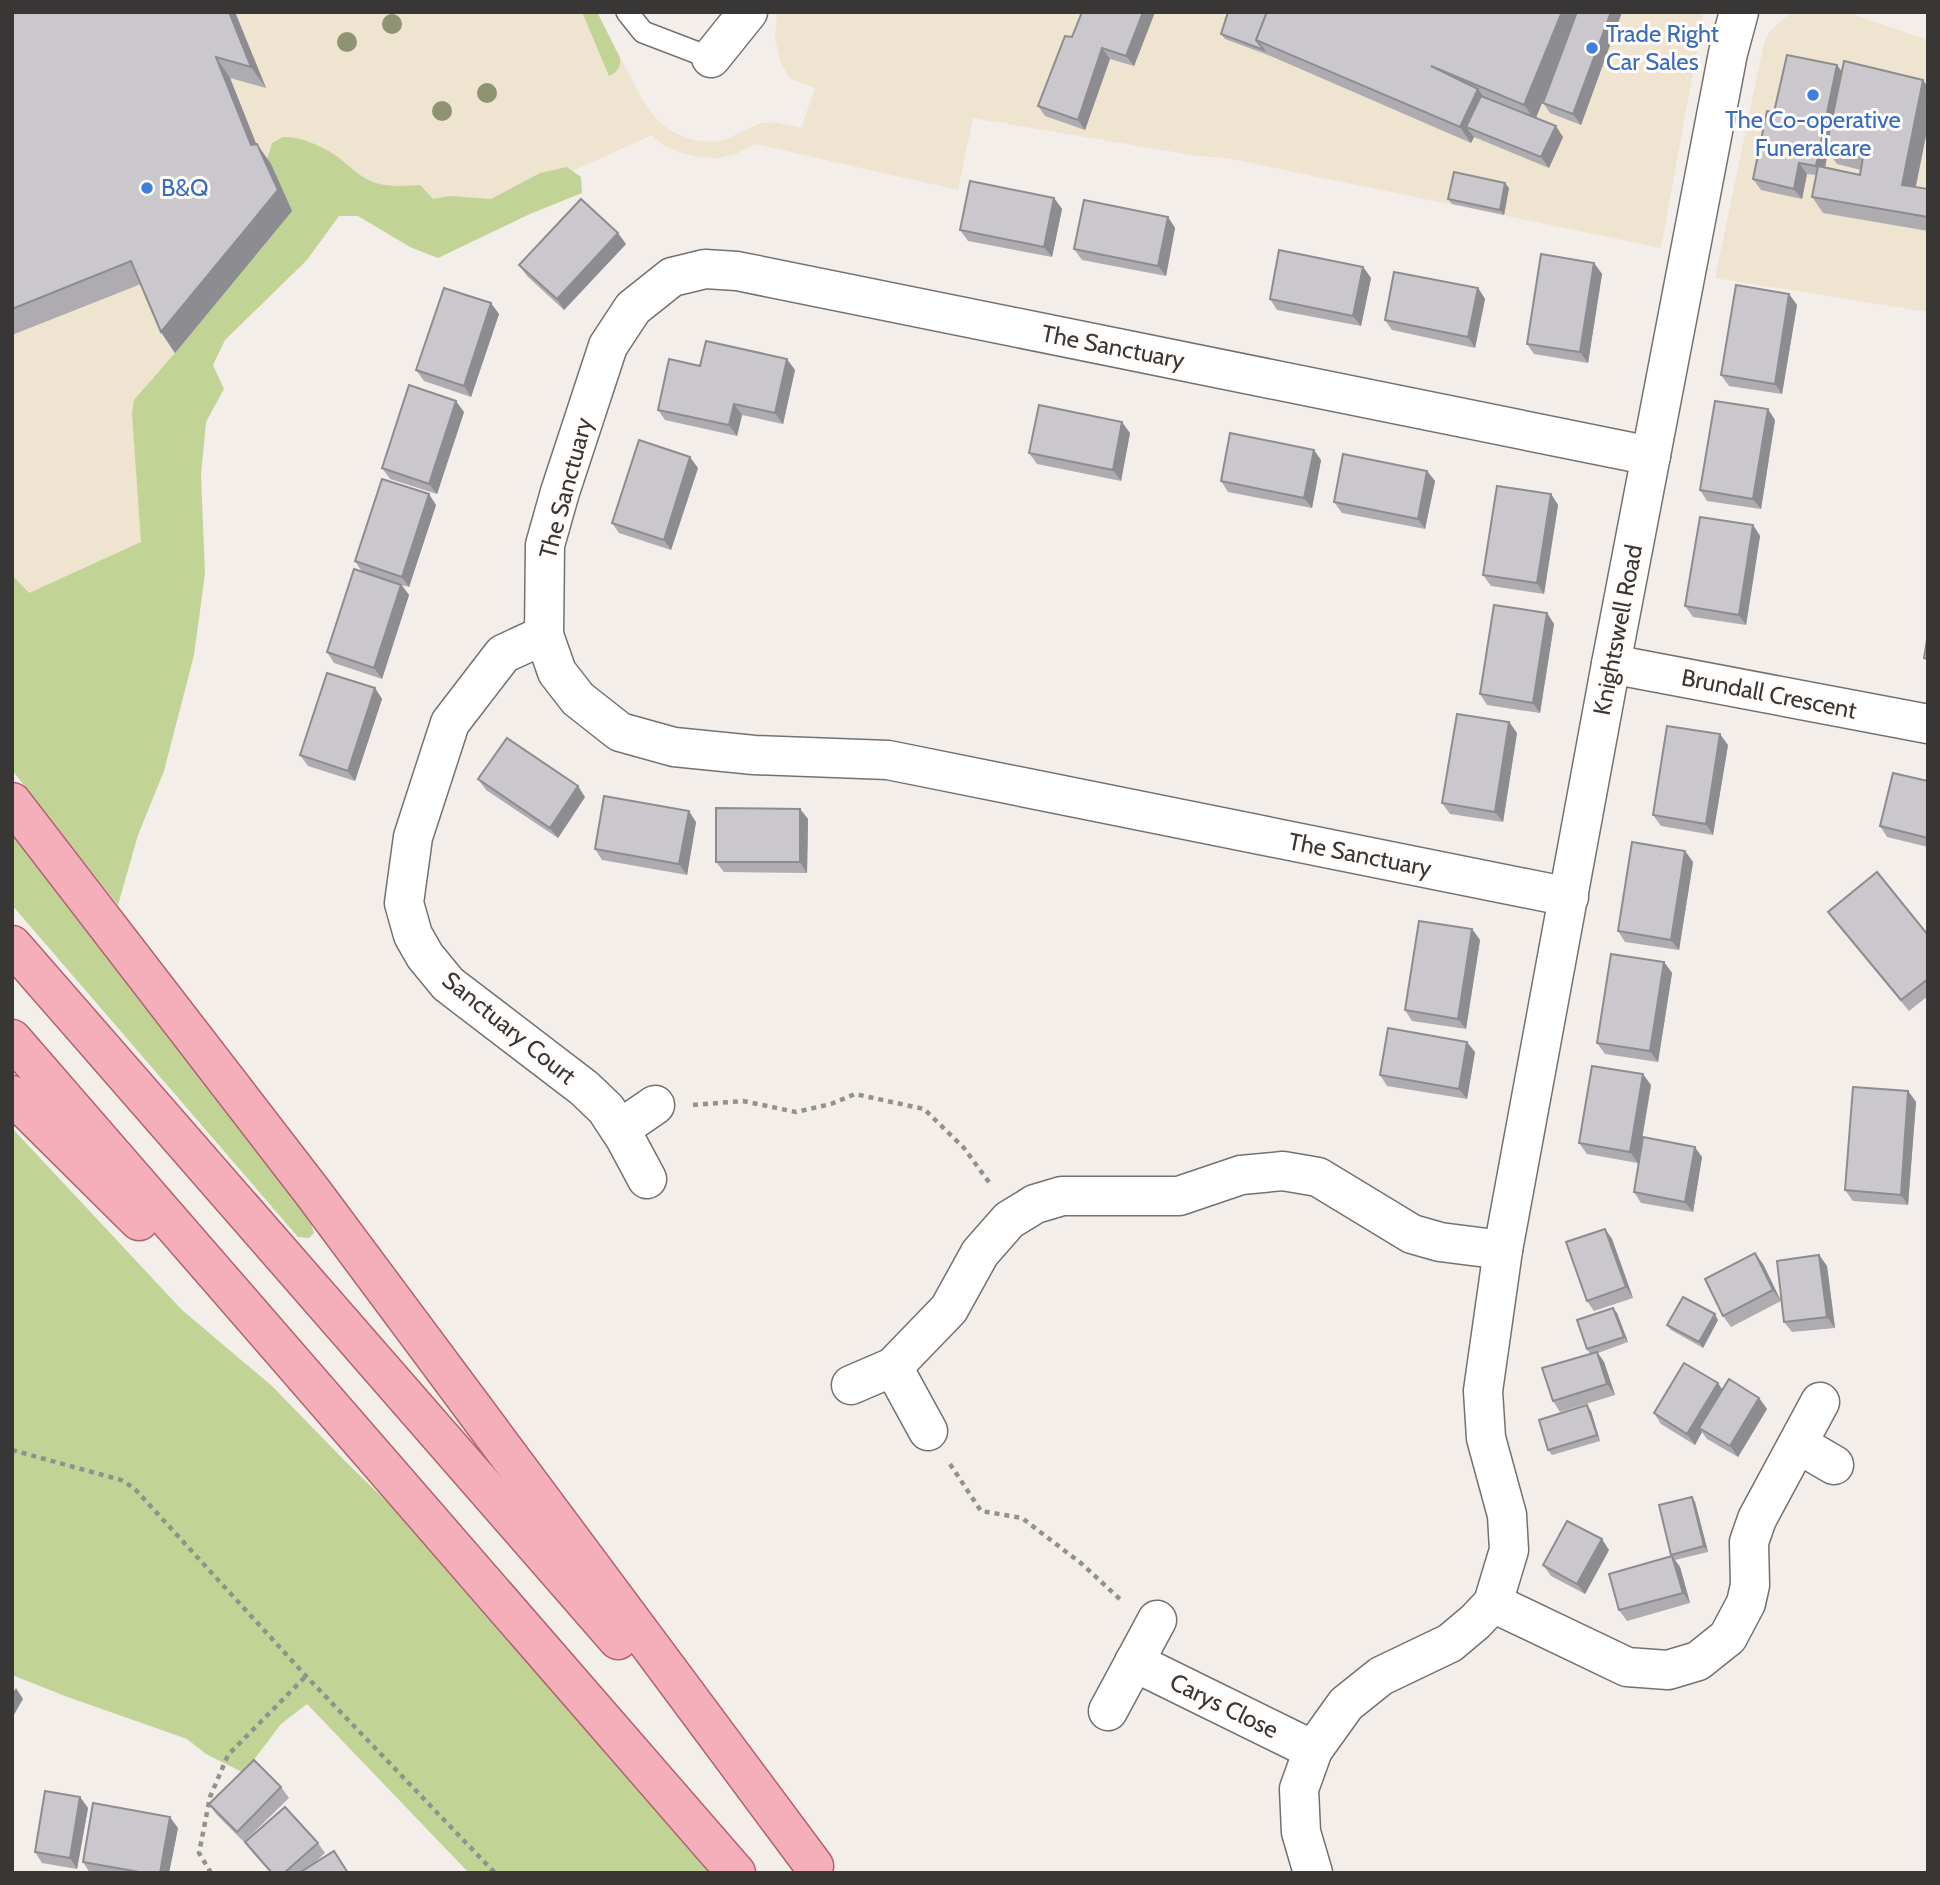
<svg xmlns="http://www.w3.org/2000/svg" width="1940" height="1885" font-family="Cabin,sans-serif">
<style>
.commercial{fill:#efe4cf}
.green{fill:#c1d496}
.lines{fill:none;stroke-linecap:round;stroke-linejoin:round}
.lane-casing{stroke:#75716e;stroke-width:24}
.street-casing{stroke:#75716e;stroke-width:41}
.primary-casing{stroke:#af636f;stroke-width:41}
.path{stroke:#93908d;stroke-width:4.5;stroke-dasharray:5 5;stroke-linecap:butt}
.lane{stroke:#fff;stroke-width:21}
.street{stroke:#fff;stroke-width:38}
.primary{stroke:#f5afbb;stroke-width:38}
.tree{fill:#8e9373}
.wall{fill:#aeacb0;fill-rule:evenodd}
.shaded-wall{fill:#8d8c90}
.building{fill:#cac8cd;stroke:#8d8c90;stroke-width:2}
.shop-dot{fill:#3f7fe0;stroke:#fffcf9;stroke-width:2.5}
.labels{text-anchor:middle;stroke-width:6;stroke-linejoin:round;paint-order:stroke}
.shop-label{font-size:24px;fill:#366cbe;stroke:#fffcf9;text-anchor:start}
.street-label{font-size:24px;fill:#393736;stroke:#fffcf9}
</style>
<rect width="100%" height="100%" fill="#f3eeea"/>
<g class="commercial">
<path d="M12 12H597L642 99 657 120 671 131 693 140 712 142 724 140 761 123 774 122 801 128 815 88 791 79 781 64 775 38 777 12H1215L1231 18 1234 12H1701L1703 17 1661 248 1227 158 1198 156 973 118 958 190 755 144 736 154 717 158 700 157 681 153 663 145 652 135 430 236 337 193 176 394 167 529 12 611Z"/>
<path d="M1797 12H1846L1928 40V312L1715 278 1764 43 1770 31 1787 16Z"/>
</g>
<g class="green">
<path d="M582 12H597L620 58C621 68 617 72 609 76Z"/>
<path d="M283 137C302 137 319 145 335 155 348 164 359 178 376 183 390 187 405 186 420 185L433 199 450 196 491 199 540 173 567 167 581 177 582 193 530 214 438 258 410 247 358 216H339L307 260 225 340 213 365 224 389 206 422 201 475 205 574 194 655 164 771 138 835 118 905 12 770V575L29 593 141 542 132 414 134 400 175 353 265 166 272 143Z"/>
<path d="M12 833 311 1223 314 1233 309 1238 298 1237 12 905Z"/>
<path d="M12 1128 182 1310 272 1386 345 1461 466 1579 631 1782 693 1836 719 1873H469L307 1704 281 1724 244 1773 206 1754 187 1739 65 1696 12 1675Z"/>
</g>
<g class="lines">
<g class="lane-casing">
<path id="lane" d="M627 12 643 32 711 58"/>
</g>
<g class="street-casing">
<g id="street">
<path d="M711 58 748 12"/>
<path d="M544 635 503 654 450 723 413 837 404 903 413 935 425 956 448 984 584 1088 606 1109 625 1138 647 1179"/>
<path d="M1611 664 1928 724"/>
<path d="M1569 897 888 760 754 755 674 747 620 732 578 699 557 672 544 635 545 545 560 492 608 346 633 308 672 277 705 269 737 271 1651 456"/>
<path d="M620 1129 655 1105"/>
<path d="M893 1367 928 1431"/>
<path d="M851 1385 893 1367 949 1309 980 1253 1009 1220 1035 1204 1062 1196H1179L1241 1175 1283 1171 1318 1177 1412 1234 1440 1242 1503 1250"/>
<path d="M1798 1444 1834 1465"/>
<path d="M1493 1603 1627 1667 1668 1670 1698 1661 1728 1637 1746 1603 1750 1585 1749 1542 1757 1519 1820 1402"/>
<path d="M1134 1662 1313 1750"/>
<path d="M1108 1711 1157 1620"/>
<path d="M1313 1873 1301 1832 1299 1789 1313 1750 1346 1704 1381 1676 1450 1643 1475 1622 1493 1603 1509 1550 1507 1515 1486 1438 1483 1391 1503 1250 1611 664 1728 53 1739 12"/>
</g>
</g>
<g class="primary-casing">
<g id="primary">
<path d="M12 802 314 1194 814 1866"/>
<path d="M12 945 618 1640"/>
<path d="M12 1039 736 1873"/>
<path d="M12 1095 139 1221"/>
</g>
</g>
<g class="path">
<path d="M693 1105 743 1101 796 1112 831 1104 855 1094 924 1109 964 1148 991 1185"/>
<path d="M12 1450 121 1480 134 1488 306 1676 495 1873"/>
<path d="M950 1464 981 1511 1022 1518 1082 1564 1123 1602"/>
<path d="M211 1873 199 1853 210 1797 228 1755 306 1676"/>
</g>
<use href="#lane" class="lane"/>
<use href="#street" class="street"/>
<use href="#primary" class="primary"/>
</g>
<g class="tree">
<circle cx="392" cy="24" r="10"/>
<circle cx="347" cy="42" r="10"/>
<circle cx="487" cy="93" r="10"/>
<circle cx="442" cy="111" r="10"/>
</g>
<g class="wall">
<path d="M12 12H235L266 88 230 78 256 144 271 164 292 211 175 353 161 332 141 284 12 335Z"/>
<path d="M1155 12 1134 66 1110 59 1085 130 1045 116 1038 106 1072 37Z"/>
<path d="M1622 12 1581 125 1550 113 1543 103 1547 91 1536 118 1563 137 1549 168 1474 137 1471 143 1268 55 1225 39 1221 34Z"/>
<path d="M1837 65 1916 187 1928 189V231L1823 213 1812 197 1816 175 1807 174 1802 199 1761 190 1753 179 1774 112ZM1828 152 1837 164 1861 170 1860 175 1825 167Z"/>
<path d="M1509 188 1504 215 1452 204 1448 199Z"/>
<path d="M1054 198 1062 209 1052 257 968 241 960 230Z"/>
<path d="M1168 217 1175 228 1166 276 1082 260 1074 249Z"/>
<path d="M626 244 564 310 527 276 519 265Z"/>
<path d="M1594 263 1602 274 1588 363 1534 354 1527 344Z"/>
<path d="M1363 267 1371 278 1361 326 1277 310 1270 299Z"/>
<path d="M1478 288 1485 299 1475 348 1392 330 1385 320Z"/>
<path d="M1789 294 1797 305 1782 394 1729 386 1721 375Z"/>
<path d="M499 314 471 397 424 381 416 370Z"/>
<path d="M700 366 795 370 783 424 742 415 737 436 665 420 658 410Z"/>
<path d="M464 412 437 494 390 479 382 468Z"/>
<path d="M1775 420 1761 509 1707 501 1700 490Z"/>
<path d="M1130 433 1121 481 1037 464 1029 453Z"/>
<path d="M1321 460 1312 508 1228 492 1221 481Z"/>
<path d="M698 468 671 550 619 533 612 523Z"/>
<path d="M1427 471 1435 481 1425 529 1342 513 1334 502Z"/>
<path d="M1551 494 1558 505 1544 594 1491 586 1483 575Z"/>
<path d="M436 505 409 587 402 585 409 595 382 679 334 663 327 652 362 572 355 561Z"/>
<path d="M1753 525 1760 536 1746 625 1693 617 1685 606Z"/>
<path d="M1547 613 1554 624 1540 713 1487 705 1480 694Z"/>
<path d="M375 688 382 699 355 781 308 766 300 755Z"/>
<path d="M1509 722 1517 733 1503 822 1450 814 1442 803Z"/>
<path d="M1728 745 1713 835 1661 826 1653 815Z"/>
<path d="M478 779 585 797 558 838 486 790Z"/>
<path d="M1928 781V847L1887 837 1880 826Z"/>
<path d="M800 809 808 819 807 873 724 872 716 862Z"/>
<path d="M696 822 687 875 602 860 595 849Z"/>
<path d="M1685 851 1693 862 1679 950 1625 942 1618 931Z"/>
<path d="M1828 912 1928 935V996L1909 1011 1836 923Z"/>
<path d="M1472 929 1480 940 1466 1029 1412 1021 1405 1010Z"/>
<path d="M1664 962 1672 973 1658 1062 1605 1054 1597 1043Z"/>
<path d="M1475 1052 1467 1099 1387 1086 1380 1075Z"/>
<path d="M1651 1085 1638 1163 1587 1154 1579 1143Z"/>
<path d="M1908 1091 1916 1102 1908 1205 1853 1201 1845 1190Z"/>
<path d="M1702 1157 1693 1212 1641 1203 1634 1192Z"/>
<path d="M1605 1229 1612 1239 1633 1298 1594 1311 1587 1301Z"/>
<path d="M1819 1255 1827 1266 1835 1328 1792 1332 1784 1322Z"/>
<path d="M1763 1264 1781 1301 1731 1327 1723 1316Z"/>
<path d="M1617 1313 1628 1342 1598 1353 1604 1362 1615 1395 1560 1412 1553 1401 1590 1354 1587 1349Z"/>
<path d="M1718 1320 1703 1348 1671 1330 1667 1325Z"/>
<path d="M1718 1383 1722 1390 1759 1398 1767 1409 1738 1457 1707 1439 1702 1432 1695 1445 1661 1424 1654 1413Z"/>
<path d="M1591 1411 1600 1441 1552 1455 1548 1450Z"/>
<path d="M1692 1497 1695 1502 1708 1552 1675 1560 1671 1555Z"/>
<path d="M1609 1550 1585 1594 1551 1576 1543 1565Z"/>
<path d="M1672 1556 1680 1567 1690 1603 1627 1621 1619 1610Z"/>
<path d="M281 1787 289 1798 244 1842 217 1815 209 1804Z"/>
<path d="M80 1797 88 1808 77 1869 42 1863 35 1852Z"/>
<path d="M178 1828 169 1873H90L83 1862Z"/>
<path d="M245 1842 318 1843 325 1853 313 1864 334 1851 349 1873H271L253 1853Z"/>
</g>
<g class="shaded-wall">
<path d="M229 12H235L266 88 251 67Z"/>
<path d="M1143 12H1155L1134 66 1126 56Z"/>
<path d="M1562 12H1579L1535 120 1524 105Z"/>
<path d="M1611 12H1622L1581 125 1573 114Z"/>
<path d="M1102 48 1110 59 1085 130 1078 120Z"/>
<path d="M216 57 230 78 265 166 251 145Z"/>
<path d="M1837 65 1845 76 1826 148 1828 152 1823 177 1816 166Z"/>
<path d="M1923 80 1928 87V126L1913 201 1902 185Z"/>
<path d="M1478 89 1489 105 1466 127 1474 137 1471 143 1460 127Z"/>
<path d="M1556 126 1563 137 1549 168 1541 157Z"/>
<path d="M257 144 271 164 292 211 175 353 161 332Z"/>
<path d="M1799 163 1807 174 1802 199 1794 189Z"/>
<path d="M1505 183 1509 188 1504 215 1500 210Z"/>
<path d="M1054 198 1062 209 1052 257 1044 247Z"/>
<path d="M1168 217 1175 228 1166 276 1158 266Z"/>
<path d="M618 233 626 244 564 310 557 299Z"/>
<path d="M1594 263 1602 274 1588 363 1580 352Z"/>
<path d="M1363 267 1371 278 1361 326 1353 316Z"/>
<path d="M1478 288 1485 299 1475 348 1468 337Z"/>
<path d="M1789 294 1797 305 1782 394 1775 384Z"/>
<path d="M491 303 499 314 471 397 464 386Z"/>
<path d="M787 359 795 370 783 424 775 413Z"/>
<path d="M456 401 464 412 437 494 429 484Z"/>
<path d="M734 404 742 415 737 436 729 425Z"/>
<path d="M1768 409 1775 420 1761 509 1753 499Z"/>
<path d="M1122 422 1130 433 1121 481 1113 470Z"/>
<path d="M1314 450 1321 460 1312 508 1304 498Z"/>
<path d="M690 457 698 468 671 550 664 540Z"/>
<path d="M1427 471 1435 481 1425 529 1418 519Z"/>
<path d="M429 494 436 505 409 587 402 577Z"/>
<path d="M1551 494 1558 505 1544 594 1537 583Z"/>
<path d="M1753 525 1760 536 1746 625 1739 615Z"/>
<path d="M401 585 409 595 382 679 374 668Z"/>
<path d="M1547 613 1554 624 1540 713 1533 703Z"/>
<path d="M375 688 382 699 355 781 348 771Z"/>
<path d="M1509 722 1517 733 1503 822 1495 812Z"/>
<path d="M1720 734 1728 745 1713 835 1706 824Z"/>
<path d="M578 786 585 797 558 838 550 828Z"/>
<path d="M800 809 808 819 807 873 800 862Z"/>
<path d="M689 811 696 822 687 875 679 864Z"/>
<path d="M1685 851 1693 862 1679 950 1671 940Z"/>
<path d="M1472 929 1480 940 1466 1029 1458 1019Z"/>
<path d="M1664 962 1672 973 1658 1062 1650 1051Z"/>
<path d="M1467 1042 1475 1052 1467 1099 1459 1089Z"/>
<path d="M1643 1074 1651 1085 1638 1163 1630 1152Z"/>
<path d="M1908 1091 1916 1102 1908 1205 1901 1195Z"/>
<path d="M1695 1147 1702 1157 1693 1212 1685 1202Z"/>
<path d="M1605 1229 1612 1239 1633 1298 1626 1287Z"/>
<path d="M1755 1253 1763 1264 1781 1301 1773 1290Z"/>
<path d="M1819 1255 1827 1266 1835 1328 1827 1317Z"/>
<path d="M1613 1308 1617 1313 1628 1342 1624 1337Z"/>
<path d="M1715 1314 1718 1320 1703 1348 1699 1342Z"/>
<path d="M1597 1352 1604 1362 1615 1395 1607 1384Z"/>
<path d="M1718 1383 1725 1394 1699 1428 1702 1432 1695 1445 1687 1434Z"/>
<path d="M1759 1398 1767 1409 1738 1457 1730 1446Z"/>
<path d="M1587 1405 1591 1411 1600 1441 1597 1435Z"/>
<path d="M1692 1497 1695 1502 1708 1552 1704 1546Z"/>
<path d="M1602 1539 1609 1550 1585 1594 1577 1584Z"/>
<path d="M1672 1556 1680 1567 1690 1603 1683 1593Z"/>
<path d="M16 1688 23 1699 12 1718V1694Z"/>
<path d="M80 1797 88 1808 77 1869 70 1858Z"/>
<path d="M170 1817 178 1828 169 1873H160Z"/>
</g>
<g class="building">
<path d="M12 12H229L251 67 216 57 251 145 257 144 278 190 161 332 131 261 12 309Z"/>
<path d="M1082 12H1143L1126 56 1102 48 1078 120 1038 106 1065 36 1072 37Z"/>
<path d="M1228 12H1267L1256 40 1264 50 1221 34Z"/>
<path d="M1267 12H1562L1524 105 1431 66 1478 89 1460 127 1256 40Z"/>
<path d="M1577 12H1611L1573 114 1543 103Z"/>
<path d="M1787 55 1837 65 1816 166 1799 163 1794 189 1753 179 1767 111 1774 112Z"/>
<path d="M1844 61 1923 80 1902 185 1928 189V217L1812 197 1818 166 1860 175 1863 157 1826 148Z"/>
<path d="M1481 96 1556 126 1541 157 1466 127Z"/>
<path d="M1454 172 1505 183 1500 210 1448 199Z"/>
<path d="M970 181 1054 198 1044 247 960 230Z"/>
<path d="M581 199 618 233 557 299 519 265Z"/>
<path d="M1084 200 1168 217 1158 266 1074 249Z"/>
<path d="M1279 250 1363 267 1353 316 1270 299Z"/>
<path d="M1541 254 1594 263 1580 352 1527 344Z"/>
<path d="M1394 272 1478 288 1468 337 1385 320Z"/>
<path d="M1736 285 1789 294 1775 384 1721 375Z"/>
<path d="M444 288 491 303 464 386 416 370Z"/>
<path d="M706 341 787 359 775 413 734 404 729 425 658 410 669 359 700 366Z"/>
<path d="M409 385 456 401 429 484 382 468Z"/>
<path d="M1715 401 1768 409 1753 499 1700 490Z"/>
<path d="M1039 405 1122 422 1113 470 1029 453Z"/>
<path d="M1230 433 1314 450 1304 498 1221 481Z"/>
<path d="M639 440 690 457 664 540 612 523Z"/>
<path d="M1343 454 1427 471 1418 519 1334 502Z"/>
<path d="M382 479 429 494 402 577 355 561Z"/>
<path d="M1497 486 1551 494 1537 583 1483 575Z"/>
<path d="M1700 517 1753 525 1739 615 1685 606Z"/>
<path d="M354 569 401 585 374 668 327 652Z"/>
<path d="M1494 605 1547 613 1533 703 1480 694Z"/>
<path d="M1928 634V659L1924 658Z"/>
<path d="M327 673 375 688 348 771 300 755Z"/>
<path d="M1457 714 1509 722 1495 812 1442 803Z"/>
<path d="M1667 726 1720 734 1706 824 1653 815Z"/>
<path d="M507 738 578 786 550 828 478 779Z"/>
<path d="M1893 773 1928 781V838L1880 826Z"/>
<path d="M604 796 689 811 679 864 595 849Z"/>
<path d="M716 808 800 809V862H716Z"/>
<path d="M1632 842 1685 851 1671 940 1618 931Z"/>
<path d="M1877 872 1928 935V979L1901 1000 1828 912Z"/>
<path d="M1419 921 1472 929 1458 1019 1405 1010Z"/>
<path d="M1611 954 1664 962 1650 1051 1597 1043Z"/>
<path d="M1388 1028 1467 1042 1459 1089 1380 1075Z"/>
<path d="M1592 1066 1643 1074 1630 1152 1579 1143Z"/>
<path d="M1853 1087 1908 1091 1901 1195 1845 1190Z"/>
<path d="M1643 1137 1695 1147 1685 1202 1634 1192Z"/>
<path d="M1605 1229 1626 1287 1587 1301 1566 1242Z"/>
<path d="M1755 1253 1773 1290 1723 1316 1705 1279Z"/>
<path d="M1819 1255 1827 1317 1784 1322 1777 1261Z"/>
<path d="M1683 1297 1715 1314 1699 1342 1667 1325Z"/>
<path d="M1613 1308 1624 1337 1587 1349 1577 1320Z"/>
<path d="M1597 1352 1607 1384 1553 1401 1542 1368Z"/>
<path d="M1684 1363 1718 1383 1687 1434 1654 1413Z"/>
<path d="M1729 1379 1759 1398 1730 1446 1699 1428Z"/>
<path d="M1587 1405 1597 1435 1548 1450 1539 1420Z"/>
<path d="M1692 1497 1704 1546 1671 1555 1659 1505Z"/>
<path d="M1567 1521 1602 1539 1577 1584 1543 1565Z"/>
<path d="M1672 1556 1683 1593 1619 1610 1609 1574Z"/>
<path d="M254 1760 281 1787 237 1832 209 1804Z"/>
<path d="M45 1791 80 1797 70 1858 35 1852Z"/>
<path d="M93 1803 170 1817 160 1873H145L83 1862Z"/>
<path d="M285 1807 318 1843 284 1873H272L245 1842Z"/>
<path d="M334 1851 348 1873H299Z"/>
</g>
<g class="shop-dot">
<circle cx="1592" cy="48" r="7"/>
<circle cx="1813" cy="95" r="7"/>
<circle cx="147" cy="188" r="7"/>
</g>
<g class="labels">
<g class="shop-label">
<text x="1606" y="42">Trade Right<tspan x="1606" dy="28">Car Sales</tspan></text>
<text x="1813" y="128" text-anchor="middle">The Co-operative<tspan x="1813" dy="28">Funeralcare</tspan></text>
<text x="161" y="196">B&amp;Q</text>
</g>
<g class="street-label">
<text transform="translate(1113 347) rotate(11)" y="8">The Sanctuary</text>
<text transform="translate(566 488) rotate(-75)" y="8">The Sanctuary</text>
<text transform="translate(1618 630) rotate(-79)" y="8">Knightswell Road</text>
<text transform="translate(1769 694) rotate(11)" y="8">Brundall Crescent</text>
<text transform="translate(1360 855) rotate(11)" y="8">The Sanctuary</text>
<text transform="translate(509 1028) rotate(39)" y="8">Sanctuary Court</text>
<text transform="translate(1224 1706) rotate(26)" y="8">Carys Close</text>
</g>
</g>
<rect width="1940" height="1885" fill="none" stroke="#393736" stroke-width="28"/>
</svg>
